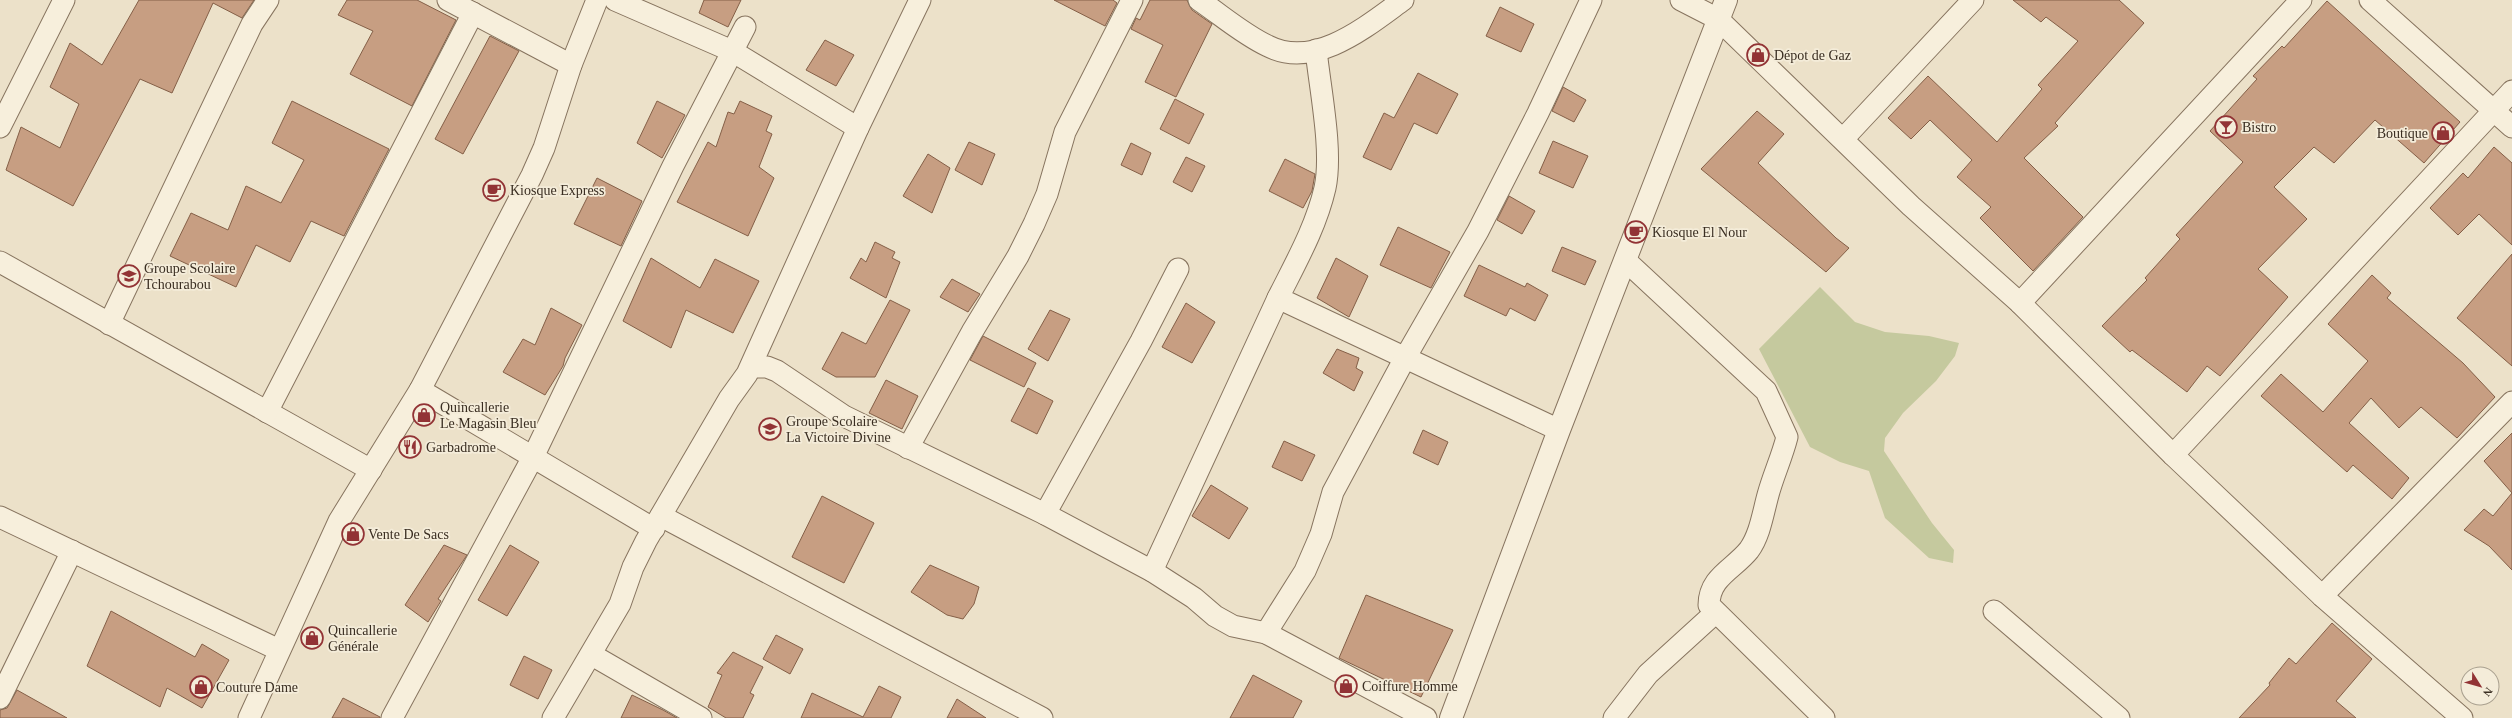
<svg xmlns="http://www.w3.org/2000/svg" width="2512" height="718" font-family="'Times New Roman',serif">
<style>
.green{fill:#c5c99e}
.building{fill:#c79e82;stroke:#845f47}
.lines{fill:none;stroke-linecap:round;stroke-linejoin:round}
.minor-casing{stroke:#87745f;stroke-width:23}
.tertiary-casing{stroke:#87745f;stroke-width:24}
.minor{stroke:#f7efdc;stroke-width:21}
.tertiary{stroke:#f7efdc;stroke-width:22}
.labels{text-anchor:middle;stroke-width:3.5;stroke-linejoin:round;paint-order:stroke}
.poi-label{font-size:14px;fill:#392d21;stroke:#f4ecd9;text-anchor:start}
</style>
<rect width="100%" height="100%" fill="#ece1c9"/>
<path class="green" d="M1820 287 1855 322 1885 332 1929 336 1959 343 1955 356 1936 381 1903 413 1885 438 1884 451 1932 523 1954 550 1953 563 1929 558 1885 518 1869 471 1840 462 1810 447 1759 349Z"/>
<g class="building">
<path d="M139 0H254L242 18 213 3 172 93 140 79 73 206 6 170 21 127 60 148 79 104 50 87 70 43 102 65Z"/>
<path d="M347 0H417L456 20 412 106 350 74 373 31 338 15Z"/>
<path d="M704 0H741L728 27 699 13Z"/>
<path d="M1054 0H1113L1117 3 1105 26Z"/>
<path d="M1150 0H1187L1192 10 1212 24 1176 97 1145 82 1163 45 1131 29 1136 18 1140 20Z"/>
<path d="M2013 0H2119L2144 23 2055 123 2058 126 2024 158 2083 217 2033 271 1980 218 1991 207 1957 177 1972 160 1930 120 1911 139 1888 118 1928 76 1997 142 2042 89 2038 85 2078 41 2046 17 2041 22Z"/>
<path d="M2327 1 2460 122 2424 163 2375 120 2334 163 2314 147 2274 187 2307 219 2258 269 2288 297 2220 376 2207 366 2187 392 2132 350 2130 352 2102 326 2147 280 2145 278 2180 239 2176 235 2243 162 2210 131 2257 79 2253 76 2282 46 2284 48Z"/>
<path d="M1500 7 1534 24 1521 52 1486 36Z"/>
<path d="M490 36 519 51 463 154 435 139Z"/>
<path d="M825 40 854 55 836 86 806 70Z"/>
<path d="M1418 73 1458 94 1437 134 1414 123 1391 170 1363 157 1384 113 1394 118Z"/>
<path d="M1563 87 1586 100 1574 122 1552 111Z"/>
<path d="M1175 99 1204 114 1189 144 1160 129Z"/>
<path d="M292 101 389 149 344 236 311 221 290 262 256 245 236 287 170 256 191 213 228 230 246 186 281 203 304 160 272 143Z"/>
<path d="M657 101 685 115 662 158 637 143Z"/>
<path d="M740 101 772 116 766 131 772 134 759 167 774 178 748 236 677 202 708 142 716 147 728 112 734 114Z"/>
<path d="M1757 111 1784 134 1758 163 1836 238 1849 248 1826 272 1701 169Z"/>
<path d="M1553 141 1588 156 1573 188 1539 173Z"/>
<path d="M969 142 995 154 982 185 955 170Z"/>
<path d="M1131 143 1151 153 1142 175 1121 165Z"/>
<path d="M2494 147 2512 163V245L2479 214 2458 235 2430 208 2463 173 2468 178Z"/>
<path d="M928 154 950 168 932 213 903 196Z"/>
<path d="M1186 157 1205 166 1192 192 1173 182Z"/>
<path d="M1285 159 1315 174 1312 191 1303 208 1269 191Z"/>
<path d="M597 178 642 201 621 246 574 224Z"/>
<path d="M1509 196 1535 211 1522 234 1497 220Z"/>
<path d="M1398 227 1450 252 1431 288 1380 265Z"/>
<path d="M875 242 895 252 892 258 900 262 886 298 850 278 861 258 866 262Z"/>
<path d="M1562 247 1596 261 1585 285 1552 271Z"/>
<path d="M2512 254V366L2457 318Z"/>
<path d="M651 258 700 288 715 259 759 281 733 333 686 310 671 348 623 321Z"/>
<path d="M1336 258 1368 276 1349 317 1317 298Z"/>
<path d="M1479 265 1525 287 1527 283 1548 295 1535 321 1510 308 1506 316 1464 296Z"/>
<path d="M2372 275 2391 293 2387 298 2463 363 2495 397 2457 438 2421 407 2399 428 2371 398 2349 423 2409 478 2392 499 2353 465 2347 472 2261 396 2281 374 2323 412 2368 361 2328 324Z"/>
<path d="M952 279 980 294 968 312 940 297Z"/>
<path d="M890 300 910 310 875 377H836L822 369 842 332 866 344Z"/>
<path d="M1186 303 1215 322 1192 363 1162 347Z"/>
<path d="M551 308 582 325 565 358 563 366 545 395 503 372 523 339 535 345Z"/>
<path d="M1050 310 1070 319 1048 361 1028 349Z"/>
<path d="M983 336 1036 363 1024 387 970 360Z"/>
<path d="M1337 349 1359 358 1356 368 1363 372 1354 391 1323 373Z"/>
<path d="M886 380 918 396 902 429 869 413Z"/>
<path d="M1028 388 1053 401 1037 434 1011 421Z"/>
<path d="M1423 430 1448 442 1438 465 1413 453Z"/>
<path d="M2512 433V570L2489 546 2464 530 2484 509 2493 516 2512 493 2484 461Z"/>
<path d="M1284 441 1315 455 1302 481 1272 467Z"/>
<path d="M1211 485 1248 508 1229 539 1192 516Z"/>
<path d="M822 496 874 523 844 583 792 557Z"/>
<path d="M444 545 467 555 438 599 441 601 428 622 405 605Z"/>
<path d="M510 545 539 562 507 616 478 600Z"/>
<path d="M930 565 979 587 974 604 963 619 947 615 911 592Z"/>
<path d="M1366 595 1453 630 1421 697 1339 658Z"/>
<path d="M111 611 195 657 202 644 229 660 202 708 167 688 160 707 87 666Z"/>
<path d="M2332 623 2372 659 2336 701 2356 718H2239L2270 685 2269 683 2289 658 2296 664Z"/>
<path d="M776 635 803 649 790 674 763 659Z"/>
<path d="M733 652 763 667 750 693 754 695 743 718H726L708 707 722 675 717 673Z"/>
<path d="M524 656 552 670 538 699 510 685Z"/>
<path d="M1253 675 1302 701 1293 718H1230Z"/>
<path d="M879 686 901 697 891 718H801L812 693 863 717Z"/>
<path d="M17 690 67 718H0V710L7 708Z"/>
<path d="M632 695 663 710 677 718H621Z"/>
<path d="M343 698 380 717V718H332Z"/>
<path d="M957 699 986 718H947Z"/>
</g>
<g class="lines">
<g class="minor-casing">
<g id="minor">
<path d="M448 0 571 65"/>
<path d="M615 0 732 51 858 128"/>
<path d="M1199 0C1221 15 1244 35 1268 46 1315 70 1367 26 1403 0"/>
<path d="M1681 0 1718 19 1911 206 2020 303 2173 455 2322 596 2462 718"/>
<path d="M2370 0 2512 127"/>
<path d="M1316 50C1320 89 1333 151 1325 188 1316 227 1296 262 1278 298L1559 430"/>
<path d="M0 127 64 0"/>
<path d="M1843 139 1973 0"/>
<path d="M1625 260 1766 391 1787 437C1782 457 1773 476 1768 495 1763 513 1760 535 1749 550 1734 569 1709 577 1709 605L1824 718"/>
<path d="M0 262 371 470"/>
<path d="M2020 303 2301 0"/>
<path d="M109 324 252 24 268 0"/>
<path d="M751 367H767L777 371 844 416 1045 514 1152 571 1194 598 1215 616 1233 626 1266 633 1426 718"/>
<path d="M420 390 654 529"/>
<path d="M267 412 473 13"/>
<path d="M908 448 972 332 1018 256 1034 224 1047 194 1065 132 1132 0"/>
<path d="M2173 455 2512 91"/>
<path d="M1045 514 1141 341 1178 269"/>
<path d="M661 516 1042 718"/>
<path d="M0 517 279 650"/>
<path d="M1152 571 1278 298"/>
<path d="M2322 596 2512 402"/>
<path d="M1994 611 2119 718"/>
<path d="M1266 633 1305 571 1321 534 1333 492 1405 358 1478 231 1538 113 1591 0"/>
<path d="M592 655 701 718"/>
<path d="M0 698 72 551"/>
<path d="M249 718 339 521 420 390 532 175 544 148 571 65 597 0"/>
<path d="M392 718 533 457 673 166 745 27"/>
<path d="M553 718 620 604 633 567 646 541 729 399 747 374 858 128 920 0"/>
<path d="M1614 718 1648 674 1715 613"/>
</g>
</g>
<g class="tertiary-casing">
<path id="tertiary" d="M1451 718 1559 430 1726 0"/>
</g>
<use href="#minor" class="minor"/>
<use href="#tertiary" class="tertiary"/>
</g>
<defs>
<g id="shop-ring" transform="scale(1.15)"><circle r="9.5" fill="#f4ecd9" stroke="#923335" stroke-width="1.5"/><path d="M-5-2.5h2.3a2.7 3.5 0 0 1 5.4 0H5L5.5 6h-11ZM-1.5-2.5h3a1.5 2.3 0 0 0-3 0Z" fill="#923335"/></g>
<g id="bar-ring" transform="scale(1.15)"><circle r="9.5" fill="#f4ecd9" stroke="#923335" stroke-width="1.5"/><path d="M-6-5H6L.8 .8V4.5H3.5V6h-7V4.5H-.8V.8Z" fill="#923335"/></g>
<g id="cafe-ring" transform="scale(1.15)"><circle r="9.5" fill="#f4ecd9" stroke="#923335" stroke-width="1.5"/><path d="M-5.5-4.5H6V0H3Q3 3.5 0 3.5H-2.5Q-5.5 3.5-5.5 0ZM3-3.2v2h1.7v-2ZM-6 4.5H4V6H-6Z" fill="#923335"/></g>
<g id="school-ring" transform="scale(1.15)"><circle r="9.5" fill="#f4ecd9" stroke="#923335" stroke-width="1.5"/><path d="M0-5L7-2L0 1L-7-2ZM-4 1L0 2.5L4 1V4Q0 6-4 4Z" fill="#923335"/></g>
<g id="restaurant-ring" transform="scale(1.15)"><circle r="9.5" fill="#f4ecd9" stroke="#923335" stroke-width="1.5"/><path d="M-5-6h1v4h1v-4h1v4h1v-4h1v5L-1.5 .5V6h-2V.5L-5-1ZM5-6V6H3V1.5H1.5Q1.5-4 5-6Z" fill="#923335"/></g>
</defs>
<g fill-rule="evenodd">
<use href="#shop-ring" x="1758" y="55"/>
<use href="#bar-ring" x="2226" y="127"/>
<use href="#shop-ring" x="2443" y="133"/>
<use href="#cafe-ring" x="494" y="190"/>
<use href="#cafe-ring" x="1636" y="232"/>
<use href="#school-ring" x="129" y="276"/>
<use href="#shop-ring" x="424" y="415"/>
<use href="#school-ring" x="770" y="429"/>
<use href="#restaurant-ring" x="410" y="447"/>
<use href="#shop-ring" x="353" y="534"/>
<use href="#shop-ring" x="312" y="638"/>
<use href="#shop-ring" x="1346" y="686"/>
<use href="#shop-ring" x="201" y="687"/>
</g>
<g class="labels">
<g class="poi-label">
<text x="1774" y="60">Dépot de Gaz</text>
<text x="2242" y="132">Bistro</text>
<text x="2428" y="138" text-anchor="end">Boutique</text>
<text x="510" y="195">Kiosque Express</text>
<text x="1652" y="237">Kiosque El Nour</text>
<text x="144" y="273">Groupe Scolaire<tspan x="144" dy="16">Tchourabou</tspan></text>
<text x="440" y="412">Quincallerie<tspan x="440" dy="16">Le Magasin Bleu</tspan></text>
<text x="786" y="426">Groupe Scolaire<tspan x="786" dy="16">La Victoire Divine</tspan></text>
<text x="426" y="452">Garbadrome</text>
<text x="368" y="539">Vente De Sacs</text>
<text x="328" y="635">Quincallerie<tspan x="328" dy="16">Générale</tspan></text>
<text x="1362" y="691">Coiffure Homme</text>
<text x="216" y="692">Couture Dame</text>
</g>
</g>
<g transform="translate(2480 686) rotate(127)"><circle r="19" fill="#f4ecd9" stroke="#a9a08f"/>
<path d="M0-3L7 15L0 10L-7 15Z" fill="#923335"/>
<text y="-6" font-size="11" font-weight="bold" text-anchor="middle" fill="#392d21">N</text>
</g>
</svg>
